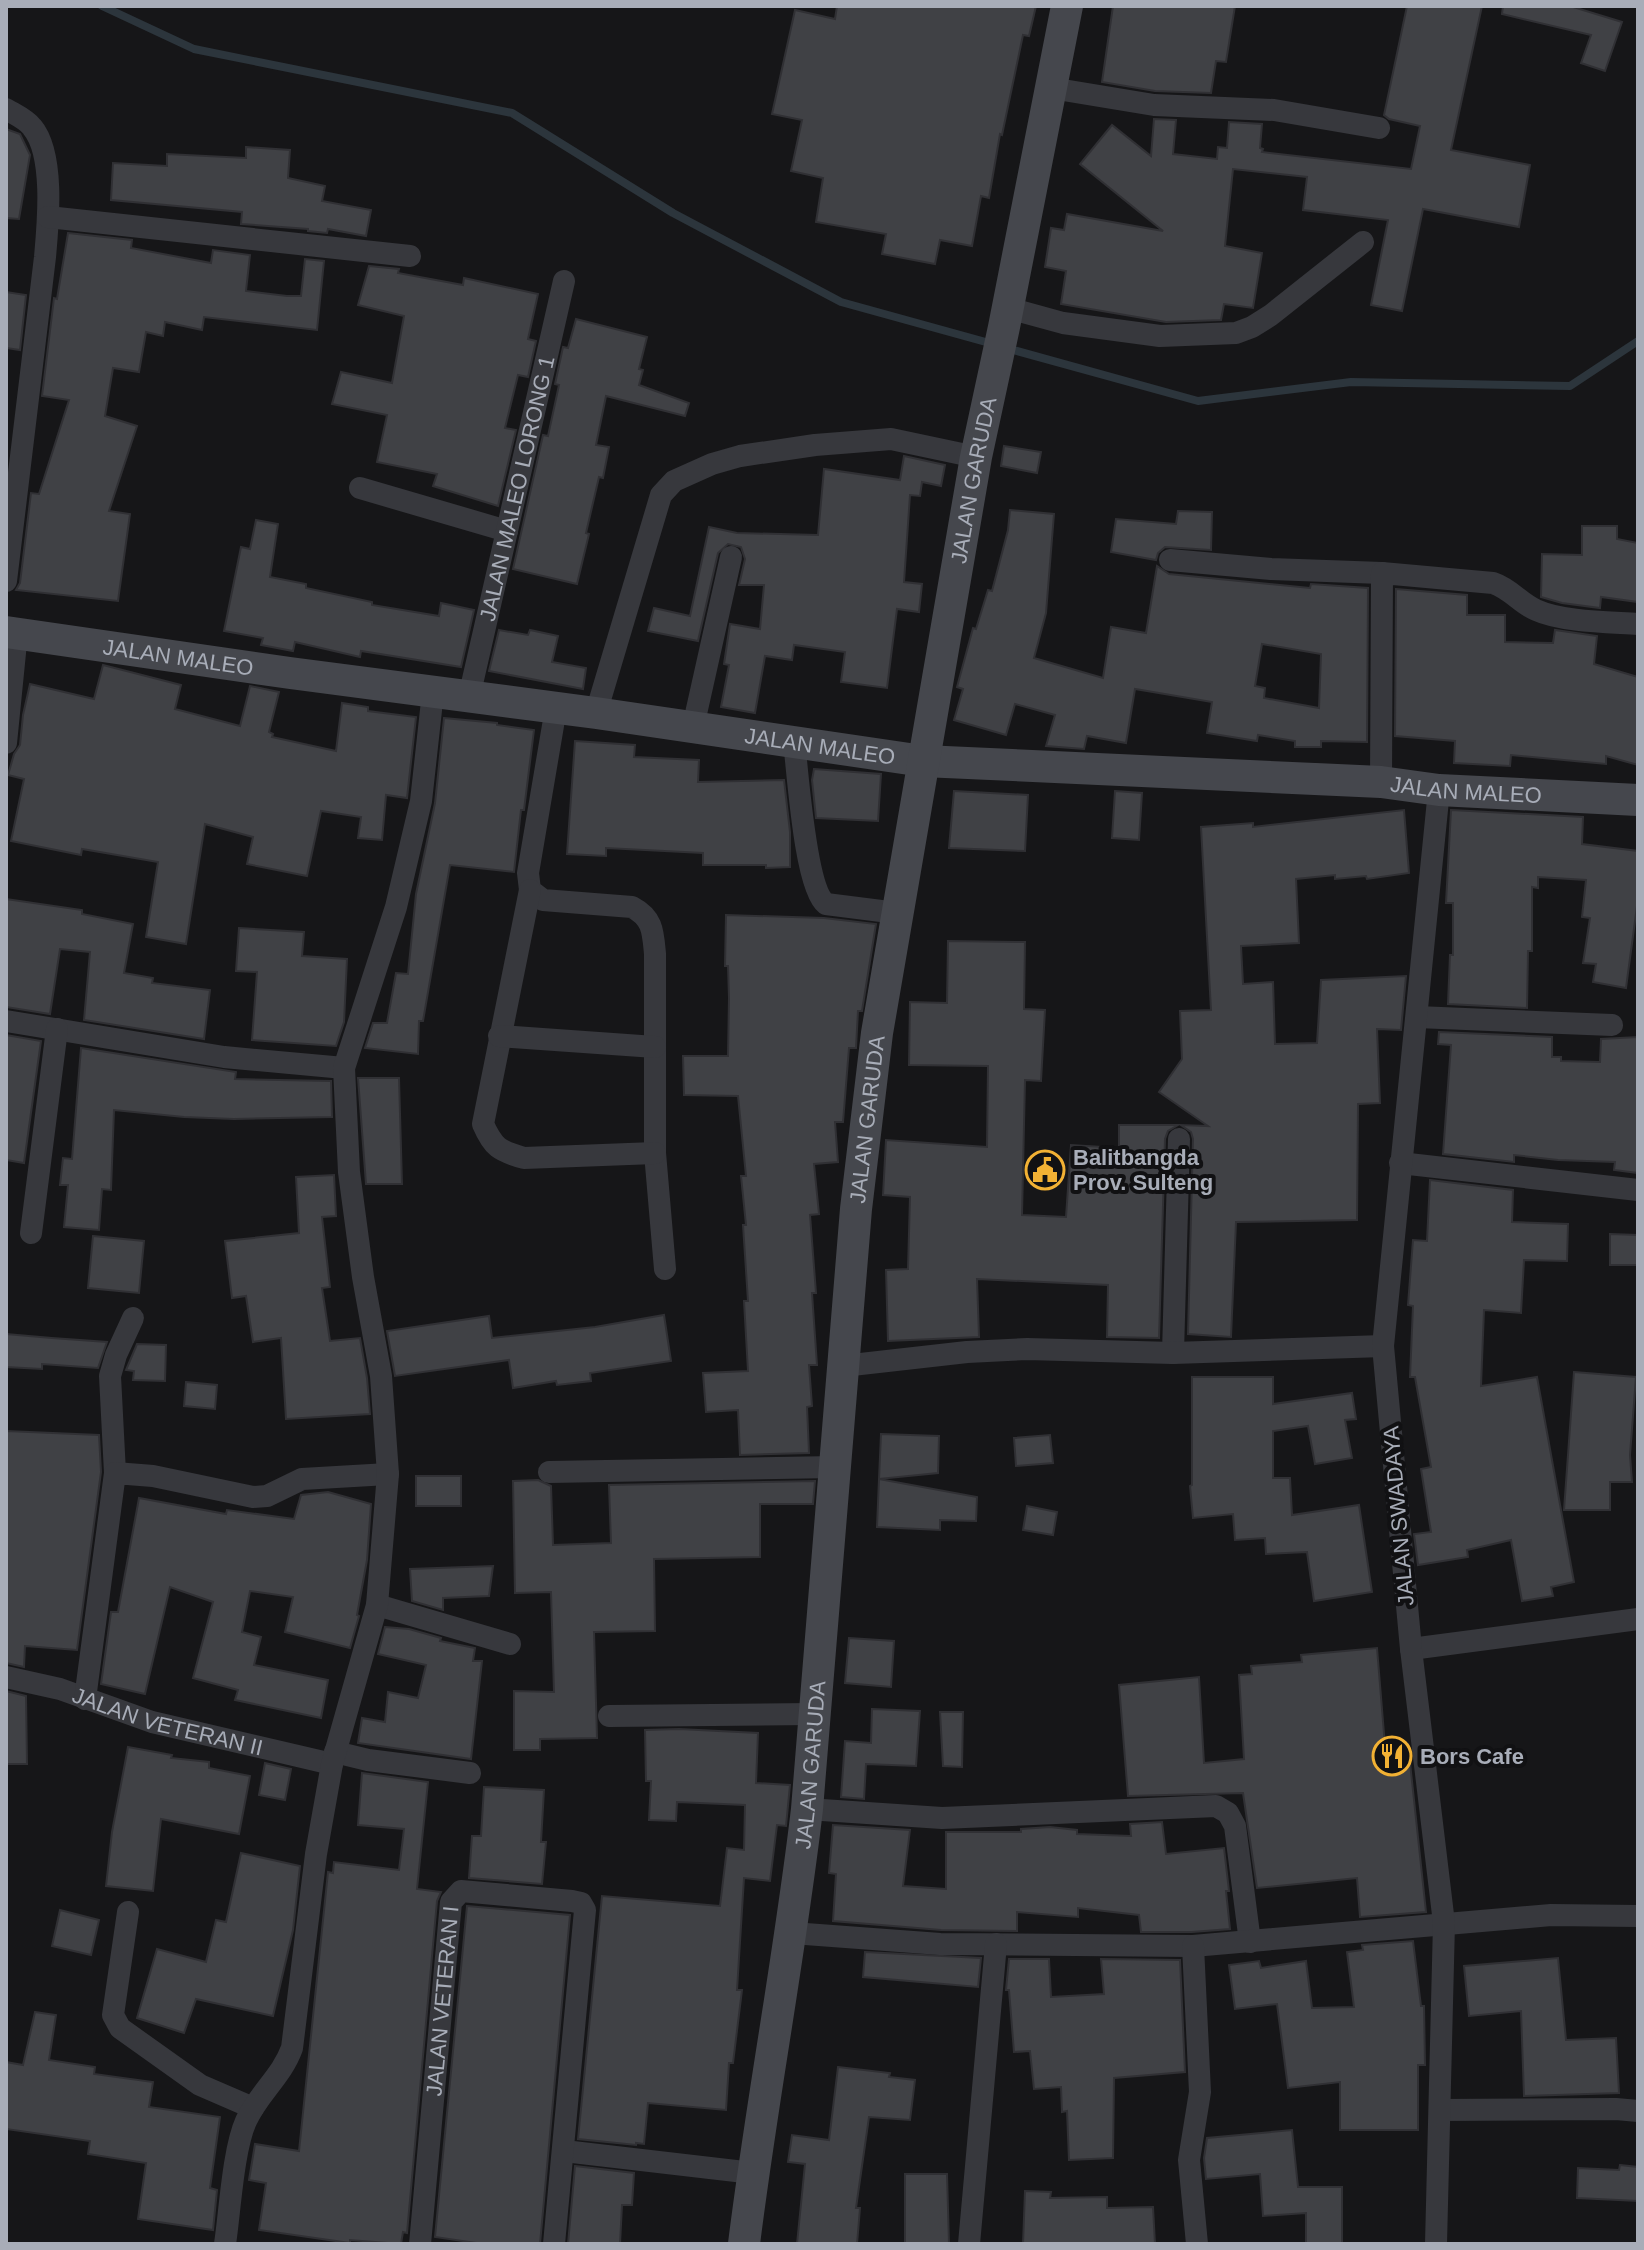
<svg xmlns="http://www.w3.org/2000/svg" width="1644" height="2250" font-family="Helvetica,sans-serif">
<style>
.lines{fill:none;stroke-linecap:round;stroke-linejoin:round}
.stream{stroke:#2c353c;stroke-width:8}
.building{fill:#404145;stroke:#303034;stroke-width:2;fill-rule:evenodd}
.street{stroke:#37383d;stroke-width:22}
.secondary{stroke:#45474d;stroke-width:32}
.labels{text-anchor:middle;stroke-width:8;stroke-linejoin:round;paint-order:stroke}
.street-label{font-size:22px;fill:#a8adb8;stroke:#111113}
.poi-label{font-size:22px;font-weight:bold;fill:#a8adb8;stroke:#111113;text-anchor:start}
</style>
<rect width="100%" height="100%" fill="#161618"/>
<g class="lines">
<g class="stream">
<path d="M102 6 194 49 512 113 673 213 841 302 993 344"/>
<path d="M1006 348 1198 401 1351 382 1570 386 1638 341"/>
</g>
</g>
<g class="building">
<path d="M837 6H1036L1029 36 1023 35 1002 135 1000 134 989 198 981 196 972 246 940 240 935 264 882 254 886 234 816 222 823 178 791 171 802 120 772 114 795 10 835 19Z"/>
<path d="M1113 6H1235L1226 62 1216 61 1211 93 1155 91 1102 82Z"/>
<path d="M1407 6H1482L1451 150 1530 165 1519 227 1423 209 1402 311 1371 305 1388 220 1303 210 1307 177 1233 169 1225 246 1262 253 1253 308 1224 304 1221 320 1166 322 1061 304 1066 271 1045 267 1051 228 1064 230 1067 214 1163 231 1080 164 1112 125 1151 156 1154 119 1176 120 1173 154 1217 159 1218 147 1227 148 1229 122 1262 124 1260 148 1263 149 1262 152 1411 169 1420 126 1389 119 1384 115Z"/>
<path d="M1503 6H1570L1622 22 1605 71 1581 63 1591 35 1502 14Z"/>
<path d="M6 129 20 134 30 155 19 219 6 218Z"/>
<path d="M246 147 290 150 288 178 325 186 322 201 371 210 366 236 328 229 327 233 308 231V229L241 224 242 212 111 200 113 163 167 166V154L246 158Z"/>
<path d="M68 233 132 240 131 248 211 263 213 250 250 255 246 291 287 296H301L305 259 324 261 317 330 204 317 202 330 165 322 163 336 146 332 139 372 113 368 105 416 137 426 109 511 130 514 118 601 16 590 20 583 31 493 39 494 69 400 42 396 54 298 57 299Z"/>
<path d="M369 266 399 269 398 273 463 285 464 278 538 294 528 339 536 341 528 377 518 375 505 428 516 430 498 506 433 486 437 474 377 462 387 415 332 404 341 372 392 383 404 316 358 305Z"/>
<path d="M6 292 26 295 20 350 6 348Z"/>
<path d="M576 319 647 337 639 369 643 370 639 385 689 403 685 416 606 396 596 445 609 447 603 478 599 477 586 533 589 534 577 584 513 569 543 435 548 436 559 385 555 384 563 347 568 348Z"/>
<path d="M1004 446 1041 452 1037 473 1001 466Z"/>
<path d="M904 456 945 465 941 486 922 482 920 496 910 495 904 582 922 584 919 612 897 609 887 688 841 682 845 652 794 645 792 660 765 656 755 713 721 707 729 665 724 664 730 624 760 629 764 585H739L745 559 741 547 728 544 718 553 698 641 648 631 654 608 690 616 709 527 737 533 818 535 824 469 900 480Z"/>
<path d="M1010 510 1054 514 1046 613 1034 658 1103 678 1111 627 1146 633 1157 566 1169 574 1310 588 1311 584 1368 588 1367 742 1321 741V747H1295V741L1258 735 1257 741 1207 733 1212 702 1135 689 1126 743 1087 736 1084 749 1046 746 1055 715 1015 704 1006 735 954 720 963 689 957 687 973 628 976 629 988 590 992 591 1008 530ZM1262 644 1321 654 1319 708 1264 698 1265 688 1255 686Z"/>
<path d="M1178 511 1212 512 1211 550 1165 547 1158 553 1156 560 1111 552 1116 519 1176 524Z"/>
<path d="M256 520 278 524 270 577 306 584V588L372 602V605L439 616 441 603 474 610 461 667 361 651 360 657 295 642 293 651 261 645 263 638 224 631 241 547 250 549Z"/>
<path d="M1582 526H1617V539L1638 543V602L1601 597 1600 608 1562 603 1541 597 1542 554 1582 555Z"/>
<path d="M1396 589 1467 595V615H1505V642L1553 643 1555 630 1597 636 1594 664 1638 677V765L1606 756V764L1511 755 1510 766 1454 763 1455 741 1395 736Z"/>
<path d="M499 630 528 635 530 630 558 636 552 662 586 668 583 689 489 671Z"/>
<path d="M103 665 181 685 175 709 240 726 250 686 279 692 269 732 273 734 272 737 336 751 342 703 368 707V711L416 717 407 798 386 795 382 840 358 838 361 817 321 811 307 876 247 864 253 837 205 824 186 944 146 937 158 862 82 849 81 855 11 841 24 779 8 775 14 754 20 745 23 715 30 684 94 699Z"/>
<path d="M444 718 497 723V725L534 730 524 810H521L514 872 450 865 423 1021H419L418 1054 365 1048 373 1023H387L396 973 408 974 416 894 435 803Z"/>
<path d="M575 741 635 745 634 757 699 760 698 782 784 780 790 832V867L766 868V865H703V853L606 848V856L567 854Z"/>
<path d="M814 769 881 774 878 821 816 818 812 780Z"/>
<path d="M954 791 1028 795 1025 851 949 848Z"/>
<path d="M1115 791 1142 793 1139 840 1112 838Z"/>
<path d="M1404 810 1409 873 1367 879 1366 876 1335 879V875L1296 879 1299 943 1241 946 1243 984 1273 982 1275 1044 1317 1043 1321 980 1406 976 1401 1030 1377 1029 1380 1103 1358 1104 1357 1220 1236 1222 1231 1337 1188 1334 1193 1139 1191 1132 1181 1125 1208 1126 1159 1092 1182 1059 1180 1011 1211 1010 1201 827 1253 823V827Z"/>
<path d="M1451 810 1583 817 1582 844 1638 851V899L1626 988 1593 982 1596 964 1583 963 1590 918 1582 917 1586 880 1538 877V888L1532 887V951H1528L1527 1008 1448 1004 1450 955H1453V903H1446Z"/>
<path d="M6 899 82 910V914L133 924 124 973 153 978 152 983 210 990 204 1039 84 1020 90 952 60 949 50 1014 6 1007Z"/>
<path d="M726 915 824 918 876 924 862 1011H858L856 1048H849L843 1122H835L838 1162 814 1164 819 1214 810 1215 816 1293H812L817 1365H809L812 1406 807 1407 809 1453 740 1455 738 1410 706 1412 703 1373 748 1371 744 1301H748L743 1225H746L741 1176H746L738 1096 684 1095 683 1056H728L729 998 728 966H725Z"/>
<path d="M239 928 304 932 302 956 347 959 344 1022 336 1046 252 1040 257 972 236 971Z"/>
<path d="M948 941 1025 942 1024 1009 1045 1010 1041 1081 1025 1080 1022 1215 1066 1217 1071 1145 1119 1148V1125H1178L1168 1131 1165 1139 1159 1338 1107 1337 1108 1285 977 1279 979 1337 888 1341 886 1270 908 1269 910 1197 883 1195 886 1140 987 1147 988 1066 909 1065 910 1002 947 1003Z"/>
<path d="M1439 1032 1552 1037V1057H1561V1061L1600 1062 1601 1039 1638 1037V1173L1614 1170 1615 1162 1558 1160 1514 1155V1162L1443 1154 1451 1045 1438 1044Z"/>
<path d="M6 1035 41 1041 24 1163 6 1160Z"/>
<path d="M81 1048 236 1072 235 1079 331 1081 332 1117 234 1119 184 1117 114 1110 111 1190 102 1189 99 1230 64 1227 68 1185H60L63 1158 72 1159Z"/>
<path d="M358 1078H399L402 1184H366Z"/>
<path d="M334 1175 336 1216 322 1217 330 1287 322 1288 330 1341 360 1338 367 1378 370 1414 286 1419 281 1338 253 1342 246 1296 232 1298 225 1241 299 1233 296 1177Z"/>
<path d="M1430 1180 1513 1190 1512 1222 1568 1224 1567 1261 1524 1260 1521 1313 1484 1310 1481 1386 1537 1377 1574 1582 1551 1587 1553 1596 1522 1601 1511 1540 1467 1550 1468 1557 1418 1565 1414 1534 1431 1532 1421 1469 1431 1467 1415 1377H1410L1413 1306 1408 1305 1413 1240 1427 1241Z"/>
<path d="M1610 1234 1638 1235V1265H1610Z"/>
<path d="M93 1236 144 1241 139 1293 88 1288Z"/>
<path d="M664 1315 671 1361 590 1373 591 1381 557 1385 556 1381 513 1388 509 1360 395 1376 387 1331 489 1316 492 1338 595 1327Z"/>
<path d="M6 1334 52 1338 107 1342 98 1368 42 1364V1369L6 1367Z"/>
<path d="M137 1344 166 1345 165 1381 133 1380 134 1371 126 1370Z"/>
<path d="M1574 1372 1636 1377 1630 1455 1632 1482H1610V1510H1564Z"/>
<path d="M1192 1377H1273V1404L1352 1393 1356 1419 1345 1420 1352 1458 1315 1464 1308 1426 1273 1431V1478H1290L1292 1515 1359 1505 1372 1592 1314 1601 1307 1552 1266 1554 1265 1538 1235 1540 1233 1514 1193 1518 1190 1486 1192 1485Z"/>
<path d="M186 1382 217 1385 215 1409 184 1406Z"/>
<path d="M6 1431 99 1435 101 1472 77 1650 25 1646 24 1667 6 1663Z"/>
<path d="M881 1434 939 1436 938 1473 879 1479Z"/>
<path d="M1050 1435 1053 1463 1016 1466 1014 1438Z"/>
<rect x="416" y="1476" width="45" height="30"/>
<path d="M879 1479 977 1497 976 1521 940 1520V1530L877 1527Z"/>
<path d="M538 1480 551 1486 553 1545 611 1543 609 1485 815 1481 813 1504H760V1557L654 1559 655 1631 594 1632 597 1738 540 1739V1750H514V1691L554 1692 551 1592 515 1593 513 1481Z"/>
<path d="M328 1492 371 1504 367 1560 357 1615 359 1616 350 1648 285 1632 293 1597 250 1591 242 1632 261 1637 254 1665 328 1680 321 1718 235 1700 238 1690 193 1678 213 1602 170 1587 145 1694 101 1684 111 1612H118L139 1498 226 1514 227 1510 294 1519 301 1495Z"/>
<path d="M1027 1506 1057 1512 1053 1535 1023 1530Z"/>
<path d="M493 1566 489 1596 443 1598V1610L412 1601 410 1569Z"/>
<path d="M385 1627 409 1629 441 1638 440 1641 475 1648 473 1661H482L471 1759 358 1743 362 1718 385 1722 388 1692 418 1698 426 1665 378 1654Z"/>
<path d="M849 1638 894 1641 891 1687 845 1683Z"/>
<path d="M1377 1648 1385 1746 1408 1744 1426 1912 1360 1917 1357 1878 1257 1888 1243 1793 1128 1796 1119 1685 1199 1677 1204 1763 1244 1759 1239 1675 1252 1674 1251 1666 1302 1662 1301 1655Z"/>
<path d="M6 1691 26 1696 27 1764H6Z"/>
<path d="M872 1709 920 1711 916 1766 866 1764 864 1799 841 1797 845 1741 871 1743Z"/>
<path d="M940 1712H963L962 1767 943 1766Z"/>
<path d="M679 1729 758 1733 756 1783 790 1785 786 1826 777 1825 770 1881 744 1878 737 1990H742L733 2063H729L726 2110 648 2103 644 2144 636 2143V2145L578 2139 602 1896 720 1906 727 1848 744 1850 745 1805 677 1802 676 1821 649 1820 651 1781H646L645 1730Z"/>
<path d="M128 1747 172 1755 171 1758 209 1762V1768L250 1776 239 1834 161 1819 153 1891 106 1886 112 1832Z"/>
<path d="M265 1763 291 1769 285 1800 259 1795Z"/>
<path d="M362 1773 428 1782 417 1889 441 1892 437 1901 407 2233 403 2232 401 2244 350 2240V2243L259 2230 266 2183 249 2180 255 2144 299 2151 328 1872 333 1873 334 1862 399 1870 404 1829 358 1825Z"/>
<path d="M484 1787 544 1790 541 1842H546L542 1884 469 1878 472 1836H481Z"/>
<path d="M1162 1822 1166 1854 1224 1848 1229 1891H1226L1230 1929 1192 1932H1141L1139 1915 1078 1908V1917L1017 1912V1931L941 1930 833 1921 836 1874 829 1873 833 1825 910 1830 903 1886 946 1889V1832H1021V1829L1050 1827 1077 1830V1834L1131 1836 1130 1824Z"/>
<path d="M241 1853 300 1866 293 1930 273 2016 196 1999 184 2033 137 2018 157 1949 206 1962 216 1920 226 1922Z"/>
<path d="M467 1906 570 1915 540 2244H483L435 2237Z"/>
<path d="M60 1910 99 1920 91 1955 52 1946Z"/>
<path d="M1413 1941 1421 2006H1424L1425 2065H1418V2130H1340V2082L1288 2088 1277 2004 1235 2009 1229 1965 1259 1961 1261 1968 1306 1961 1312 2008 1354 2007 1347 1952 1363 1950 1362 1945Z"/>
<path d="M865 1952 981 1958 978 1987 863 1977Z"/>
<path d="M1558 1958 1566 2040 1616 2038 1619 2093 1524 2096 1521 2011 1469 2016 1464 1966Z"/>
<path d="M1009 1959H1049L1051 1997 1104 1994 1101 1959 1180 1960 1185 2072 1114 2078 1113 2158 1069 2160 1067 2111 1062 2112 1061 2087 1034 2089 1030 2051 1014 2052 1009 1990H1006Z"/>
<path d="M35 2012 56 2015 49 2060 95 2067 94 2074 153 2082 149 2107 220 2117 210 2188 217 2190 213 2230 138 2219 146 2163 88 2154 90 2141 6 2129V2062L23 2065Z"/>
<path d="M838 2067 890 2073 889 2077 915 2080 910 2120 869 2117 856 2208H860L857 2244H797L805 2164 788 2162 792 2135 829 2140Z"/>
<path d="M1292 2130 1298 2187H1342V2244H1306V2213L1263 2216 1260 2174 1206 2179 1204 2158 1207 2138Z"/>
<path d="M1620 2165 1638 2167V2201L1577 2198 1578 2168 1619 2170Z"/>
<path d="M575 2166 634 2173 632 2205H622L620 2244H568Z"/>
<path d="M905 2174H947L949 2244H905Z"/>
<path d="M1025 2191 1051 2192 1050 2198 1107 2197V2208L1153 2207 1155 2244H1023Z"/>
</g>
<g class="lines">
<g class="street">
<path d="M1051 88 1154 105 1274 110 1379 128"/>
<path d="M6 109C14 114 26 119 32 127 55 154 48 224 45 257L6 581"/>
<path d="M48 217 410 256"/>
<path d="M1008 308 1063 323 1160 336 1236 333 1252 327 1271 315 1363 242"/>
<path d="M360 488 507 531"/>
<path d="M1170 560 1271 569 1382 573"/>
<path id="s1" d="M469 697 564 281"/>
<path d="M556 708 528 873 530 890 543 900 632 907C653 918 653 932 655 954V1153L665 1269"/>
<path d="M596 713 661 495 674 481 712 464 740 456 815 445 891 439 976 457"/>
<path d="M693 727 731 557"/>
<path d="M794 742C798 773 805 888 826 904L897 913"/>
<path d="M6 743 17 633"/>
<path d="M1381 782 1382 573 1493 583C1511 589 1520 603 1536 610 1562 622 1609 622 1638 624"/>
<path d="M530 890 483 1124C493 1147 499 1151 524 1158L655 1153"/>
<path d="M1417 1017 1612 1025"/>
<path d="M6 1021 224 1057 344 1068"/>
<path d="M499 1036 655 1047"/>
<path d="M1400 1163 1638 1190"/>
<path d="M31 1233 57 1029"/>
<path d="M1173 1353 1179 1139"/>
<path d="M843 1366 967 1352 1027 1349 1173 1353 1383 1346"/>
<path d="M549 1472 835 1467"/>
<path d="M115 1473 110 1376 116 1355 133 1318"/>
<path d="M377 1605 510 1644"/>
<path d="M1411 1649 1638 1619"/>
<path id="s2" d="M6 1677 60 1689 152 1722 332 1764"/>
<path d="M85 1699 115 1473 153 1476 253 1497 267 1496 302 1479 388 1474"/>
<path d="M609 1716 813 1714"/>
<path d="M335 1752 368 1760 470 1773"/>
<path d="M807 1809 942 1818 1216 1806 1228 1813 1235 1826 1250 1942"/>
<path d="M128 1912 113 2015 120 2028 200 2085 253 2108"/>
<path d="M792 1933 940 1944 1193 1946 1551 1915 1638 1916"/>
<path d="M1193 1946 1200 2092 1189 2160 1197 2244"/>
<path d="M1440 2110 1616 2109 1638 2111"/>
<path d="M564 2151 753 2173"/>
<path d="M225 2244C230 2211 233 2150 246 2121 258 2094 282 2076 292 2048L316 1854 332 1764 377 1605 388 1474 381 1376 363 1277 349 1172 344 1068 396 907 421 801 433 692"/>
<path id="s3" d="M420 2244 451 1902 461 1891 572 1901 581 1903 585 1910 554 2244"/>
<path d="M969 2244 996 1944"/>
<path d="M1436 2244 1444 1923 1411 1649 1383 1346 1439 790"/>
</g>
<g class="secondary">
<path id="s4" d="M6 632 290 673 596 713 923 761 1381 782 1439 790 1638 800"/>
<path id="s5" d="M744 2244C762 2099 790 1955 807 1809L856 1209 877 1033 976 457 1004 327 1067 6"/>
</g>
</g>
<defs>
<g id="civic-ring" transform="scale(2)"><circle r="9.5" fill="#111113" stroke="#f2b134" stroke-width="1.5"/><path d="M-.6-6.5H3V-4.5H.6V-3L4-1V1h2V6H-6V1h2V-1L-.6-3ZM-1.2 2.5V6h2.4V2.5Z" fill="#f2b134"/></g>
<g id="restaurant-ring" transform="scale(2)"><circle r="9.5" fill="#111113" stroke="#f2b134" stroke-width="1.5"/><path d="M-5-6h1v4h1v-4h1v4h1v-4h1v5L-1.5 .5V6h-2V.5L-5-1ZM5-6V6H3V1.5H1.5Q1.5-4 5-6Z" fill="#f2b134"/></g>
</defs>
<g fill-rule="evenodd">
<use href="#civic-ring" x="1045" y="1170"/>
<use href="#restaurant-ring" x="1392" y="1756"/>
</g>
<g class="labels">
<g class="street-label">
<text dy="8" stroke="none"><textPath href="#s5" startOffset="1780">JALAN GARUDA</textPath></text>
<text dy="8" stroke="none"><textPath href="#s1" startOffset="214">JALAN MALEO LORONG 1</textPath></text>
<text dy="8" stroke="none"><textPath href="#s4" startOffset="174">JALAN MALEO</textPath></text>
<text dy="8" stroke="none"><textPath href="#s4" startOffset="822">JALAN MALEO</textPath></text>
<text dy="8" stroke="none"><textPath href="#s4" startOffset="1470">JALAN MALEO</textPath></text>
<text dy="8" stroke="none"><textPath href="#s5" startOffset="1132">JALAN GARUDA</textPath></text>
<text transform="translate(1398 1516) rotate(-95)" y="8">JALAN SWADAYA</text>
<text dy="8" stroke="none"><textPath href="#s2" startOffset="168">JALAN VETERAN II</textPath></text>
<text dy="8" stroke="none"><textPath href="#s5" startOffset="484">JALAN GARUDA</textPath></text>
<text dy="8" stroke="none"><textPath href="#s3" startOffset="244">JALAN VETERAN I</textPath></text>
</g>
<g class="poi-label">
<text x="1073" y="1165">Balitbangda<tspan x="1073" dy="25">Prov. Sulteng</tspan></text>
<text x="1420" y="1764">Bors Cafe</text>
</g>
</g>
<rect width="1644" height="2250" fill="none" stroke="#a8adb8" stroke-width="16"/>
</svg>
